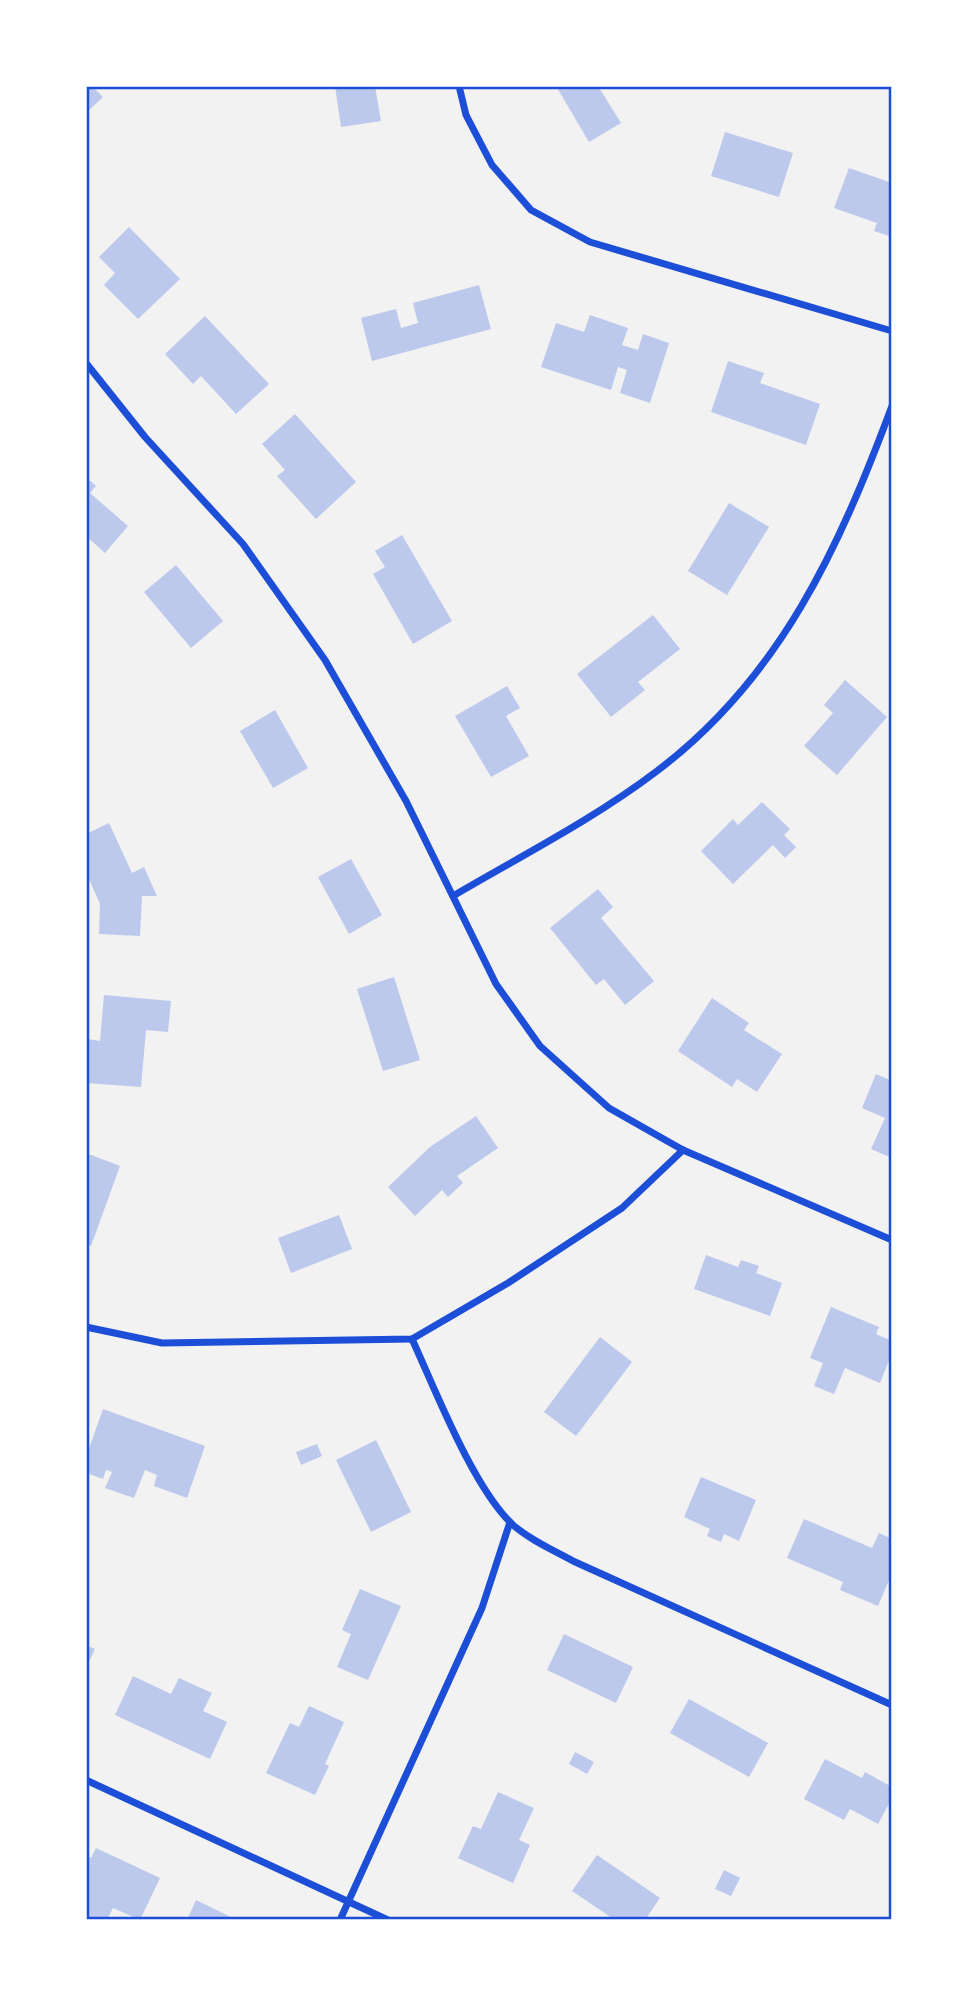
<svg xmlns="http://www.w3.org/2000/svg" width="978" height="2006" font-family="'Space Grotesk',sans-serif">
<style>
.building{fill:#bdc9ec}
.lines{fill:none;stroke-linecap:round;stroke-linejoin:round}
.minor{stroke:#1d4ed8;stroke-width:7}
.neatline{fill:none;stroke:#1d4ed8;stroke-width:2.5}
</style>
<rect width="100%" height="100%" fill="#f2f2f2"/>
<g class="building">
<path d="M86 86H92L103 97 86 113Z"/>
<path d="M335 86H375L381 121 341 127Z"/>
<path d="M556 86H598L621 123 589 142Z"/>
<path d="M725 132 793 153 779 197 711 176Z"/>
<path d="M849 168 892 183V237L874 231 877 223 834 208Z"/>
<path d="M129 227 180 279 138 319 104 285 115 273 99 257Z"/>
<path d="M479 285 491 329 372 361 361 318 396 309 401 328 418 323 413 303Z"/>
<path d="M590 315 628 328 622 345 638 350 643 334 669 343 650 403 620 393 627 370 618 367 611 390 541 367 556 323 584 332Z"/>
<path d="M205 316 269 384 236 414 201 376 193 384 165 354Z"/>
<path d="M728 361 764 373 760 383 820 404 806 445 711 412Z"/>
<path d="M295 414 356 482 316 519 277 476 285 470 262 444Z"/>
<path d="M86 477 96 486 90 493 128 526 105 553 86 536Z"/>
<path d="M729 503 769 527 727 595 688 571Z"/>
<path d="M402 535 452 621 413 644 373 574 385 567 375 551Z"/>
<path d="M176 565 223 621 191 648 144 592Z"/>
<path d="M653 615 680 649 638 682 645 690 611 717 577 674Z"/>
<path d="M845 680 887 717 837 775 804 746 833 713 824 705Z"/>
<path d="M507 686 520 708 506 716 529 756 491 777 455 716Z"/>
<path d="M275 710 308 768 273 788 240 731Z"/>
<path d="M762 802 790 829 784 835 796 847 785 858 773 845 733 884 701 851 733 819 738 825Z"/>
<path d="M109 823 132 873 144 867 157 896H142L140 936 99 934 100 904 86 872V834Z"/>
<path d="M351 859 382 915 349 934 318 877Z"/>
<path d="M598 889 613 907 601 918 654 981 625 1005 604 979 596 985 550 928Z"/>
<path d="M394 977 420 1060 383 1071 357 989Z"/>
<path d="M104 995 171 1001 168 1032 146 1030 141 1087 86 1083 88 1039 100 1041Z"/>
<path d="M712 998 749 1023 744 1030 782 1054 757 1092 737 1079 732 1087 678 1051Z"/>
<path d="M876 1074 892 1081V1158L871 1149 885 1118 862 1108Z"/>
<path d="M476 1116 498 1148 457 1176 463 1183 448 1197 442 1190 415 1216 388 1187 430 1147Z"/>
<path d="M86 1153 120 1166 91 1246 86 1244Z"/>
<path d="M339 1215 352 1249 291 1273 278 1238Z"/>
<path d="M706 1255 738 1267 741 1260 759 1266 756 1273 782 1283 770 1316 694 1289Z"/>
<path d="M831 1307 879 1327 876 1334 892 1341V1353L880 1383 845 1368 834 1394 814 1386 823 1363 810 1358Z"/>
<path d="M600 1337 632 1362 576 1436 544 1412Z"/>
<path d="M103 1409 205 1446 187 1498 154 1486 157 1475 145 1470 134 1498 105 1488 112 1472 106 1470 103 1479 86 1473V1457Z"/>
<path d="M376 1440 411 1512 371 1532 336 1460Z"/>
<path d="M317 1444 322 1456 301 1465 296 1452Z"/>
<path d="M701 1477 756 1500 739 1541 724 1534 721 1542 707 1536 710 1529 684 1517Z"/>
<path d="M804 1519 872 1548 879 1533 892 1539V1573L878 1606 840 1590 843 1582 787 1558Z"/>
<path d="M360 1589 401 1606 368 1680 337 1667 351 1634 342 1630Z"/>
<path d="M564 1634 633 1667 616 1703 547 1670Z"/>
<path d="M86 1645 95 1649 86 1668Z"/>
<path d="M133 1676 171 1694 179 1678 212 1693 203 1711 227 1722 210 1759 115 1715Z"/>
<path d="M689 1699 768 1743 749 1777 670 1733Z"/>
<path d="M309 1706 344 1722 325 1764 329 1766 315 1795 266 1773 290 1723 299 1727Z"/>
<path d="M575 1752 594 1762 587 1774 569 1764Z"/>
<path d="M825 1759 862 1778 865 1772 892 1787V1798L878 1824 850 1809 844 1820 804 1799Z"/>
<path d="M498 1792 534 1808 519 1840 530 1845 513 1883 458 1858 473 1826 481 1829Z"/>
<path d="M96 1848 160 1878 140 1920 113 1908 107 1920H86V1855L91 1858Z"/>
<path d="M597 1855 660 1898 645 1920H615L572 1891Z"/>
<path d="M724 1870 740 1878 731 1896 715 1889Z"/>
<path d="M196 1900 237 1920H187Z"/>
</g>
<g class="lines">
<g class="minor">
<path d="M459 86 466 115 492 165 531 210 590 242 892 331"/>
<path d="M86 363 145 437 243 544 325 660 406 801 496 984 540 1046 609 1108 683 1150 892 1240"/>
<path d="M453 896C521 856 594 819 657 771 781 677 839 548 892 406"/>
<path d="M86 1327 162 1343 412 1339 508 1283 622 1208 683 1150"/>
<path d="M412 1339C435 1389 473 1488 513 1525 530 1540 553 1550 573 1561L892 1705"/>
<path d="M86 1780 388 1920"/>
<path d="M340 1920 482 1608 510 1522"/>
</g>
</g>
<rect width="978" height="2006" fill="none" stroke="#ffffff" stroke-width="175"/>
<rect x="88" y="88" width="802" height="1830" class="neatline"/>
</svg>
